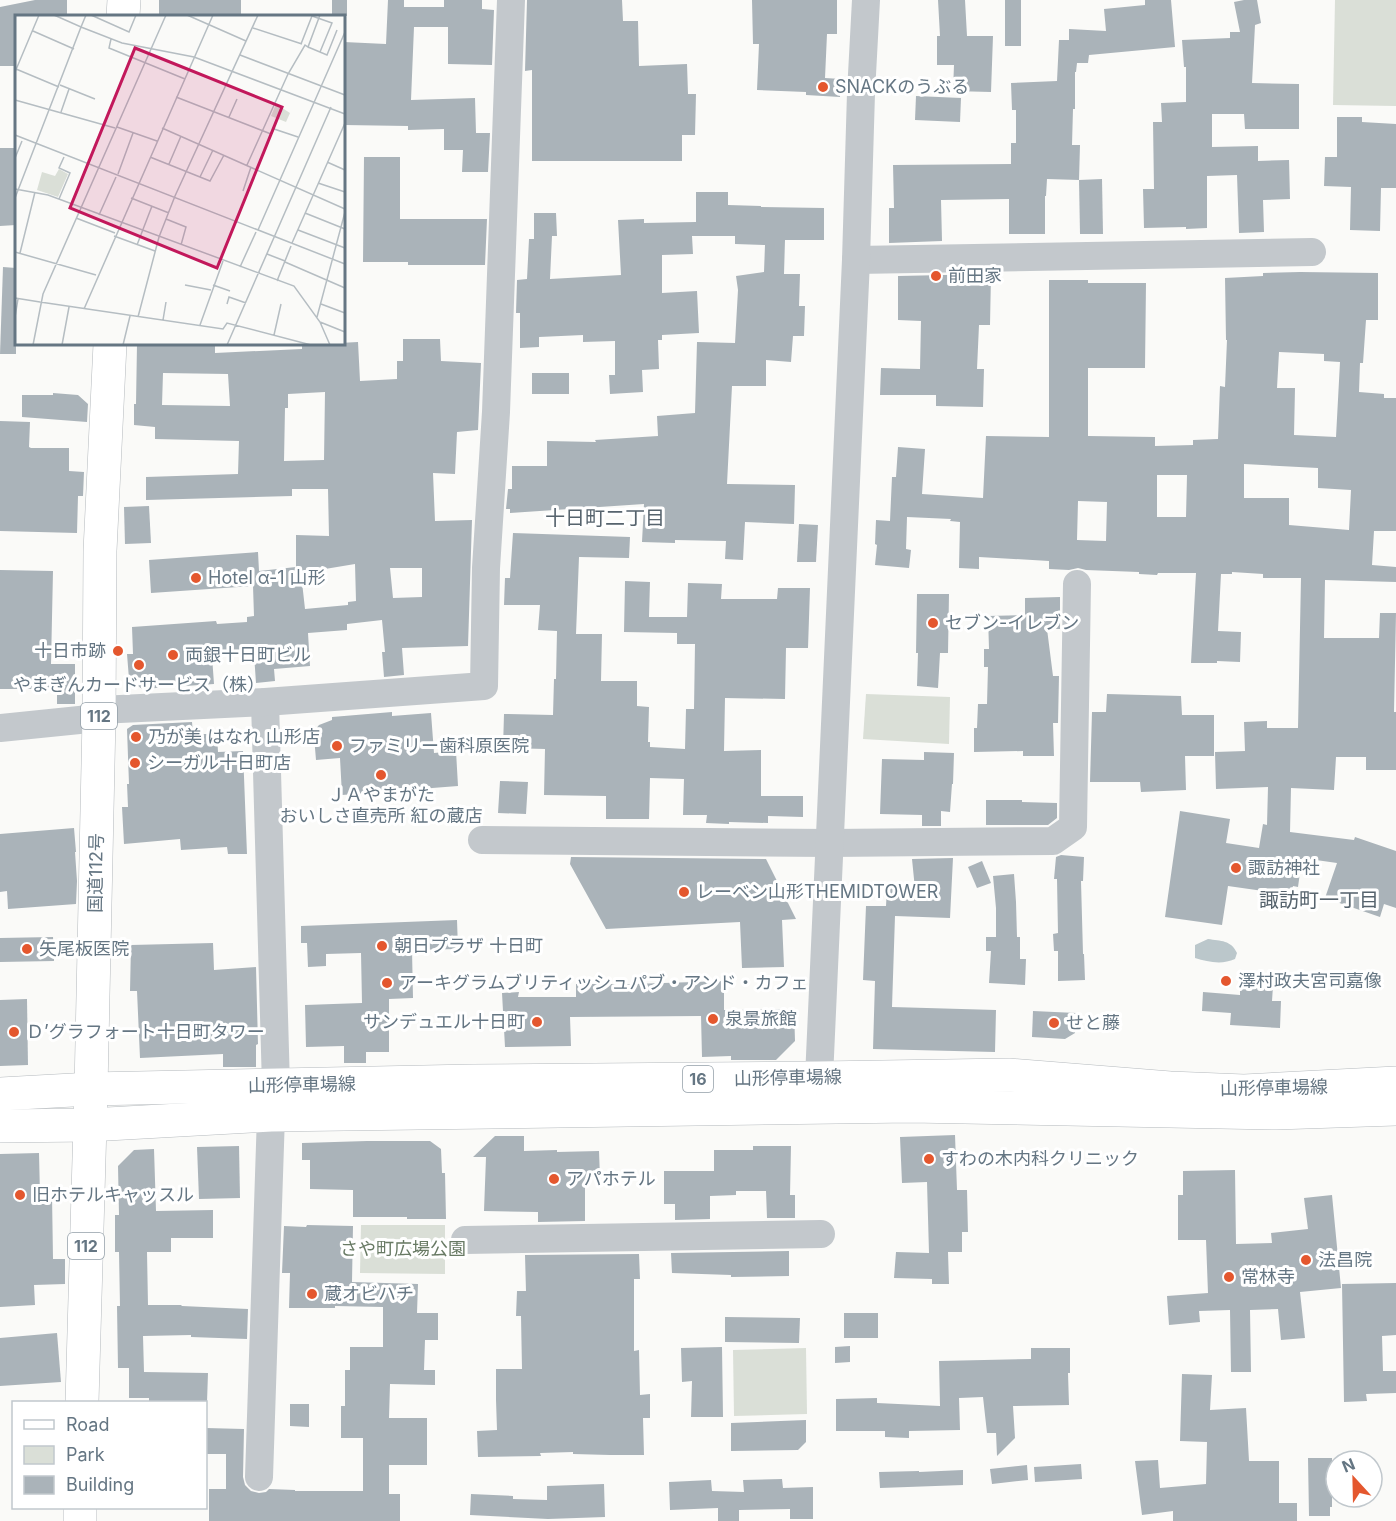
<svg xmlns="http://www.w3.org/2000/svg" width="1396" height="1521" font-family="Inter,'Noto Sans JP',sans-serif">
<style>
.green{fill:#dadfd7}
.water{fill:#bbc7cb}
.building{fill:#aab3b9;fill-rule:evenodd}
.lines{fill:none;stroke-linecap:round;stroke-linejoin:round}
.major-casing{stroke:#b5babe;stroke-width:34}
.highway-casing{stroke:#b4b9bd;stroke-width:34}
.minor{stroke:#c3c8cc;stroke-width:28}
.major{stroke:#fff;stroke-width:33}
.highway{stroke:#fff;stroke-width:33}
.poi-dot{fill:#e4572e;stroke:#fff;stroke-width:2}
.labels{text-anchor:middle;stroke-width:6;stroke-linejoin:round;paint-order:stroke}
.shield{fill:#fff;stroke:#939fa8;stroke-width:1.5}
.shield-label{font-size:16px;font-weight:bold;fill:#657683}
.poi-label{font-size:18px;fill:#657683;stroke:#fff;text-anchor:start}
.street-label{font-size:18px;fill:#657683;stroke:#fff}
.park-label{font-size:18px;fill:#687a64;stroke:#fff}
.neighbourhood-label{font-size:20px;fill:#57646e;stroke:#fff}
.inset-road{fill:none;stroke:#b5bdc2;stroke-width:1.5}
.view{fill:#c2185b;fill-opacity:0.15;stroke:#c2185b;stroke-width:3}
.inset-edge{fill:none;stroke:#657683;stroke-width:3}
</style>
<rect width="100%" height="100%" fill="#fafaf8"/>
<g class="green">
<path d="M1335 0H1396V106L1333 105Z"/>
<path d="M866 694 950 697 949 744 863 739Z"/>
<path d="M361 1225H445V1274L360 1273Z"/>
<path d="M806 1348 807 1414 734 1416 733 1350Z"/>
</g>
<path class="water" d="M1208 939C1221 941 1231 940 1237 953L1235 959C1222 965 1208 962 1195 958V945Z"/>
<g class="building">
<path d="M35 0H67V16H16V66H0V7Z"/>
<rect x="159" y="0" width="82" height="16"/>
<rect x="332" y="0" width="15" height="16"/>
<path d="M388 0H404V7H444V0H482V9L494 10 492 65 448 64V27H414L411 100 475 98 476 133H490L488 172H462L463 150H444V129L408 130V126L344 125V42L386 44Z"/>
<path d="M527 0H622L623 21H638L639 66 687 64 688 94H696L695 135H682V161H532V70L525 71Z"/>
<path d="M752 0H837V34H827L825 78 841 79 840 97 806 95V92L757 90 759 44H753Z"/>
<path d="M938 0H965L967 36H993L991 92 953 91 954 65H937V36H940Z"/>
<rect x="1005" y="0" width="16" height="46"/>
<path d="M1145 0H1171L1175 47 1089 55 1088 63H1077L1076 72H1075V109H1073L1072 145H1080L1079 180 1047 179 1046 196H1045V234H1009V199L941 200 942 241 889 243V208H894L893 165 1011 164V143H1016V110H1012L1011 83 1057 81 1059 40H1069V29L1106 31 1104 9 1145 5Z"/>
<path d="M1244 0H1257L1261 23 1255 25 1252 83 1299 84V129H1245L1244 114H1212V147L1258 146V161L1289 160 1290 199 1263 200 1264 232 1239 233 1237 175 1207 176V228L1186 229V227L1144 228 1143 189H1154L1153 122H1162L1161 103 1186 102V67H1184L1182 40 1230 38V32H1240L1234 2Z"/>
<path d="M916 96 961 98 960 122 915 120Z"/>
<path d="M1337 117H1362V122L1396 124V188H1381L1380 231 1350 230 1351 187 1324 186 1325 157H1337Z"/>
<path d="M0 148H16V225L0 226Z"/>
<path d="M364 157H400V219H487L485 265H408V262H363Z"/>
<path d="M1102 179 1103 234H1080L1079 180Z"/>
<path d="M696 192H728V205L761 206V207L824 208V240H785L784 274H800L799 306H805L804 336H793L791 362 766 360V386H732L727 484 795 485 794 524 745 522 743 560 725 559 726 541 675 540V543L642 542 644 504 510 513V509H506L508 489H512V466H547V441L596 442 595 440 658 436 657 416 695 413 697 342 735 343 738 290 736 276 764 272 765 245 735 244V236H692L693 254 662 255V293L697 291 699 333 662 335V340H658L659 369 642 370 643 392 610 394 609 375H615V341L583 342V335L539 337V347L520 348V313H516L517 280 527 279 529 239H534V213H556L557 236H552L550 279 621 275 618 220 644 219V223L696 222Z"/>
<path d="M3 267 16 268V354H0Z"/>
<path d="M1300 272 1378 273V320H1366L1363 363H1360L1359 392 1384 394V398H1396V531H1374L1372 565 1396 567V582L1325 580 1324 638H1379L1380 613H1396L1394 712H1396V770H1366V757H1336L1334 790 1291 788 1290 832 1354 840 1355 837 1396 851V908L1384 904 1380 917 1325 898 1337 863 1302 858 1298 887 1293 886 1291 895 1228 886 1222 925 1165 917 1180 811 1230 819 1226 843 1259 848 1263 824 1267 825 1268 787 1216 789 1215 752 1245 751 1244 722 1267 721V728H1298L1301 578H1263V574L1232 572V574H1221L1218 631 1241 632 1240 662 1217 661V663H1191L1196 573H1158L1157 575 1139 574V572L1086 570 1078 568 1069 570 1049 569V561L979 557V569L959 568 960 522 950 521 951 519 907 517 906 549 911 550 909 568 875 565 877 545 875 544 876 520 890 521 892 477H896L898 447 925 449 922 494 983 498 986 436 1049 437V280H1088V283H1146L1145 368H1088V436L1155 437V446L1193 445V440L1218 439 1220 386 1225 387 1227 340H1226L1225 278 1263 276V273ZM1279 352 1324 354V361L1340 362 1336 437 1294 435 1295 388H1277ZM1244 464 1318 468V488L1351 490 1349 530 1289 525V498H1244ZM1157 475H1187L1186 517H1157ZM1078 501 1107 502 1106 541 1077 540Z"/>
<path d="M991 274 990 325H979L977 369H984L983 407 936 406V395H880L881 368 920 369 921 321 898 320V276Z"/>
<path d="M403 339H440L441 361 481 363 478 430 457 432 455 474 433 473 435 521 472 520 468 646 402 648 404 675 384 677 382 652H385L382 620 347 624V630L308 633 310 666 274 669 275 681 256 683 254 654 212 656 214 684 142 689 129 679 127 654H133L132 627 216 621 217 624 247 622V617L254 616 253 586 151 593 149 560 258 552 259 571 296 567V535L329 536 328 489H292V496L146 500V477L238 474 239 441 155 439V427L134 425V404H136L137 344H215V353L302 349V345L358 342 360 381 397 379V361H403ZM163 373 228 374 230 406 162 405ZM325 392 324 460 284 461 285 408H288V394ZM355 564 356 601 348 602V605L305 609 301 573ZM390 568H422V597L393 598Z"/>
<rect x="532" y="373" width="37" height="21"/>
<path d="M53 393 78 395 88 404 87 422 22 417V395H53Z"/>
<path d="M0 421 30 422 29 447 31 448H69V471L84 472 83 496H78L77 533 0 531Z"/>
<path d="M149 506 151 543 125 544 124 507Z"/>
<path d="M799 524 818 525 816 562H797Z"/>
<path d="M513 533 630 537 629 558 579 557 576 634H602L601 681H637V706L649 707 648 742H650V747L685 749 686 709H694L695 644H677V633L624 632 625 581 650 582 649 617H687L688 583 722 584 721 599H777L778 588H810L808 648H786L785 699 725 698 724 751 761 750V796H803V817L768 816V823L729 822V824L706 823 707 815H683L684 779 650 778 649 819H606V796L544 795 545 749 503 748 504 714 553 715 554 679H556L557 631 538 630 540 605H504L505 578H510Z"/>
<path d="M0 570 53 571 51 664H75V704H57V689H0Z"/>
<path d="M917 594H949L948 653H940L938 688 917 686 918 653H916Z"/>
<path d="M1060 597V629H1047L1053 676H1059L1058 723H1053L1054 756H1023V751L974 752V728H977L978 704H987L988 667H984V649H989L988 616 1025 615V598Z"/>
<path d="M1107 694 1181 696 1182 715H1214V756H1185L1186 790 1141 792 1140 782H1090L1092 712H1106Z"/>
<path d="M392 712V716L431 713 434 753 456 751 458 786 342 795 340 758 316 760 314 736 315 730 319 725 332 720V717Z"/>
<path d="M192 722 193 734H217L218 752 243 751 247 854H228L227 847 181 850 180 839 124 844 122 807H128L127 784H129L127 729 133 725Z"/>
<path d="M924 752 954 753 953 784H952L950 812 941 811V826H922V815L880 814 882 759 924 760Z"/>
<path d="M500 781 528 782 526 814 498 813Z"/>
<path d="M986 800H1022V802L1057 803V818L1048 825H986Z"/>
<path d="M74 828 76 852H75L77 881 76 904 8 909 7 891 0 892V834Z"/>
<path d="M1061 855 1084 857 1083 881H1081L1083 954H1084L1085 980 1058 981V951H1054L1053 934 1058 933 1057 879H1054L1056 857Z"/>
<path d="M571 857 766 859 796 919 782 920 784 967 742 968 740 922 606 929 570 864Z"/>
<path d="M953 858 950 918 895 916 892 1007 996 1010 995 1052 873 1049 875 981 863 980 866 906H886L887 888 915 889 912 859Z"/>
<path d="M982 861 991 883 977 888 968 867Z"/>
<path d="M1014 874 1016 902 1017 937H1020V959H1026L1025 985 989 983 991 951H986V937H996V908L993 876Z"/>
<path d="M457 920 458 949 412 950 413 998 389 999V1052H366V1063H344V1046L306 1047 305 1005 362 1003 361 953 326 954V966L308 967 307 943H301V926Z"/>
<path d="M53 937 54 961 0 962V938Z"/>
<path d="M213 943 214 970 256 967 258 1044 256 1045V1067H223V1054L140 1058 137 991H130L131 945Z"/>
<path d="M724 981V1010L794 1009 795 1041 776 1060H731V1056L702 1057 701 1016 570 1017 571 1046 505 1047 502 993 519 992 518 997H576V984H633Z"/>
<path d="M1240 984 1273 986 1272 1001H1281L1280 1028 1230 1025 1231 1013 1202 1011 1203 992 1240 995Z"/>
<path d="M27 999 28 1065 0 1066V1000Z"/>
<path d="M1033 1011 1076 1013 1075 1033 1065 1039 1032 1037Z"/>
<path d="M955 1135 957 1190H967L968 1232H962V1252H948L949 1284H932V1279L894 1278 896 1252 929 1253 927 1182 902 1183 900 1137Z"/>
<path d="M495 1136H524V1151L557 1150V1152L599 1151 600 1178H585V1221L538 1222V1212L484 1211 486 1157H473Z"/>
<path d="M367 1141H430L441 1149 442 1173H445L446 1219H407V1217H353V1190L310 1189V1160H302V1143Z"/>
<path d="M239 1146 240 1198 199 1199 197 1147Z"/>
<path d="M753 1146H791L790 1195H795V1218H767L766 1191H736V1195L710 1196V1219L675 1220V1204H664V1171H714V1150H753Z"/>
<path d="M154 1149 156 1211 213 1210V1238H171V1252H147L148 1305H181L182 1306 248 1309 247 1339 191 1337V1335L143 1336 144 1372 208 1373 207 1402H149V1398H129V1368H118L117 1306H120L119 1252H115V1215H119L118 1166 134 1150Z"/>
<path d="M39 1153 40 1195H52L53 1259H65V1284L34 1285 35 1305 0 1307V1154Z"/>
<path d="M1235 1170 1236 1244 1272 1243 1271 1233 1308 1229 1304 1198 1332 1195 1341 1288 1300 1292 1305 1338 1281 1340 1278 1309 1250 1310 1251 1372H1231L1230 1310 1199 1311 1200 1322 1169 1325 1167 1296 1208 1293 1206 1240H1178V1195H1183V1171Z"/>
<path d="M307 1225 353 1226 352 1282 418 1284 417 1313H438V1340H425L424 1370H435V1385L390 1384 389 1418H427V1465H389V1494H400V1521H209V1489H226V1454H206V1428L244 1429 243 1477 245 1485 251 1491 259 1493 266 1492 269 1489 295 1490V1491H363V1438H341V1406H345V1370H350V1347H383V1307L335 1306V1308H289L290 1273H282L284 1226 306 1227Z"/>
<path d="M789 1251V1276L731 1277V1275L672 1273 671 1253Z"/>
<path d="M639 1254 640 1279H634V1351L639 1350 640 1395 650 1394V1418H643L644 1455H610L573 1454V1452L540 1453 541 1456 478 1457 477 1431 497 1430 496 1400V1369H522L521 1316H516L517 1291H526L525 1255Z"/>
<path d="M1396 1283V1335L1382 1336 1383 1371H1396V1393L1366 1394 1367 1401 1344 1402 1342 1284Z"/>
<rect x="844" y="1313" width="34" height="25"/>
<path d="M725 1317 800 1318 799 1343 725 1342Z"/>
<path d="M57 1333 61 1382 0 1386V1338Z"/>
<path d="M850 1346V1362L835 1363V1347Z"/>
<path d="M722 1347 723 1417H691L692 1381 682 1382 681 1348Z"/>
<path d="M1031 1348H1070V1373H1068L1069 1405 1013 1406 1015 1438 997 1456 996 1433H987L983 1397 959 1398 960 1430 909 1431V1438L885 1437V1431H836V1399L877 1398V1403L940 1406 939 1361 1031 1359Z"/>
<path d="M1182 1374 1212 1375 1210 1410 1246 1408 1249 1461H1279V1503H1297V1521H1173V1511L1142 1515 1135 1461 1158 1460 1160 1488 1206 1484 1207 1442 1180 1441Z"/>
<path d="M290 1404H309V1427L290 1426Z"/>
<path d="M806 1420V1442L798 1450 731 1451V1423Z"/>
<path d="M1308 1458H1332V1507H1330V1516H1309Z"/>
<path d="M1081 1464 1082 1479 1035 1482 1034 1467Z"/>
<path d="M1027 1465 1028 1480 992 1484 990 1469Z"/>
<path d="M963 1470V1485L880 1488 879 1472 919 1471V1472Z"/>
<path d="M782 1479 783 1488 813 1487V1519H790V1509L739 1510V1521H718V1508L670 1510 669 1482 711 1480 712 1491 744 1492 743 1480Z"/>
<path d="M604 1484 605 1517 548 1519 470 1515 471 1494 513 1496V1499L547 1500V1486Z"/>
</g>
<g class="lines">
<g class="major-casing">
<g id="major">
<path d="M0 1094 91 1089 472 1081 819 1078 1009 1075 1170 1088 1244 1091 1396 1083"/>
<path d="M0 1126 89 1125 271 1115 911 1106 1276 1113 1396 1109"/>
</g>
</g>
<g class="highway-casing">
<g id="highway">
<path d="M123 16 124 0"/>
<path d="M82 1402 91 1089 99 718 100 551 110 344"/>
<path d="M80 1521V1508"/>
</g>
</g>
<g class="minor">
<path d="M856 260 1312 252"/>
<path d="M265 702 276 1086"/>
<path d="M99 710 265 702 484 686 486 568 496 412 511 0"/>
<path d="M0 728 99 718"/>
<path d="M482 840 830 843 1053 841 1073 827 1077 584"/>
<path d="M819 1078 856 260 861 93 866 0"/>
<path d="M465 1240 821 1234"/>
<path d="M259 1477 271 1115"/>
</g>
<use href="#major" class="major"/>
<use href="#highway" class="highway"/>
</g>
<g class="poi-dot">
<circle cx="823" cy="87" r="6"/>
<circle cx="936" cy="276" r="6"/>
<circle cx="196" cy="578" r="6"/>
<circle cx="933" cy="623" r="6"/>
<circle cx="118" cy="651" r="6"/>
<circle cx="173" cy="655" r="6"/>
<circle cx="139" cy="665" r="6"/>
<circle cx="136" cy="737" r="6"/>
<circle cx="337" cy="746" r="6"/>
<circle cx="135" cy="763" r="6"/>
<circle cx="381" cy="775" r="6"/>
<circle cx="1236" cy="868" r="6"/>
<circle cx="684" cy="892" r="6"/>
<circle cx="382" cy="946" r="6"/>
<circle cx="27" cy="949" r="6"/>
<circle cx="1226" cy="981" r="6"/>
<circle cx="387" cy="983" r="6"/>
<circle cx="713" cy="1019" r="6"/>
<circle cx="537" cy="1022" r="6"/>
<circle cx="1054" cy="1023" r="6"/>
<circle cx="14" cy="1032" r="6"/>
<circle cx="929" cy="1159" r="6"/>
<circle cx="554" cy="1179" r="6"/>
<circle cx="20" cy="1195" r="6"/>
<circle cx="1306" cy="1260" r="6"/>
<circle cx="1229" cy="1277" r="6"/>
<circle cx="312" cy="1294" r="6"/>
</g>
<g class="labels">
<g class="shield">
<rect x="81" y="703" width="36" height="26" rx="4.5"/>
<rect x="683" y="1066" width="30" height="26" rx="4.5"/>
<rect x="68" y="1233" width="36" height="26" rx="4.5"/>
</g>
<g class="shield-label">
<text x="99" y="722">112</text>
<text x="698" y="1085">16</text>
<text x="86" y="1252">112</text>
</g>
<g class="poi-label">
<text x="835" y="93">SNACKのうぶる</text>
<text x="948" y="282">前田家</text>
<text x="208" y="584">Hotel α-1 山形</text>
<text x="945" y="629">セブン-イレブン</text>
<text x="106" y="657" text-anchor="end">十日市跡</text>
<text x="185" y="661">両銀十日町ビル</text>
<text x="139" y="691" text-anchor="middle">やまぎんカードサービス（株）</text>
<text x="148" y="743">乃が美 はなれ 山形店</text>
<text x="349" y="752">ファミリー歯科原医院</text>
<text x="147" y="769">シーガル十日町店</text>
<text x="381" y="801" text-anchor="middle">ＪＡやまがた<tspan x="381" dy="21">おいしさ直売所 紅の蔵店</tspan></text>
<text x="1248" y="874">諏訪神社</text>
<text x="696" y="898">レーベン山形THEMIDTOWER</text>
<text x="394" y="952">朝日プラザ 十日町</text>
<text x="39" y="955">矢尾板医院</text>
<text x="1238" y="987">澤村政夫宮司嘉像</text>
<text x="399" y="989">アーキグラムブリティッシュパブ・アンド・カフェ</text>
<text x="725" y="1025">泉景旅館</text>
<text x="525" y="1028" text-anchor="end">サンデュエル十日町</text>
<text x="1066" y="1029">せと藤</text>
<text x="26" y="1038">Ｄ’グラフォート十日町タワー</text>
<text x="941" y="1165">すわの木内科クリニック</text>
<text x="566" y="1185">アパホテル</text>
<text x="32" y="1201">旧ホテルキャッスル</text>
<text x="1318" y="1266">法昌院</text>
<text x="1241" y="1283">常林寺</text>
<text x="324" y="1300">蔵オビハチ</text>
</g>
<g class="street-label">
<text transform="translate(96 873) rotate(-89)" y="6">国道112号</text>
<text transform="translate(788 1078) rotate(-1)" y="6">山形停車場線</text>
<text transform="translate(302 1085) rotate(-1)" y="6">山形停車場線</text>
<text transform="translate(1274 1088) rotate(-1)" y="6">山形停車場線</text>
</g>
<g class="park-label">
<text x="403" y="1255">さや町広場公園</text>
</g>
<g class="neighbourhood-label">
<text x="605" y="525">十日町二丁目</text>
<text x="1319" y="907">諏訪町一丁目</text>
</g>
</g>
<g transform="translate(15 15)">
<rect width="330" height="330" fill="#fafaf8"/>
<path d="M261 89 275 98 271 107 256 101ZM44 154 53 159 43 182 22 175 27 157 40 161Z" fill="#dadfd7"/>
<path class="inset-road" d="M39 0 66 12 71 0M76 0 114 17 121 0M172 0 231 26M238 13 287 29M18 16 59 34M96 24 94 33 170 64M286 29 297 1 317 8 305 37M293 32 312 40 322 15M225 40 330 80M1 54 44 72M0 57 24 0M45 70 80 84M161 82 256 119 259 114 283 122M0 85 100 113M46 97 54 74M214 102 222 84M102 112 142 126M147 113 330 194M0 120 330 249M135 142 195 166 209 140M0 143 7 126M312 147 330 155M154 149 166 121M232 150 273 59 290 30 293 32 305 0M103 159 118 118M185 162 198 135M303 168 330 177M0 174 33 180 279 271 305 307 315 330M228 176 236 152M0 183 66 12 107 28 179 42 330 99M116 183 154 198M44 184 55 158 44 153 49 142M290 198 330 214M84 200 101 162M61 203 100 218M151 204 171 212 166 230M243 215 330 17M283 215 330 233M99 221 140 236M277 228 330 108M122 230 137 191M0 237 81 260M5 238 20 177M252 239 270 246M270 247 330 273M225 252 241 217M262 266 276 231M170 270 196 275M198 270 215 276M0 283 25 287M25 287 208 314 212 308 296 330M212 289 214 282 231 288M306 289 330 298M69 294 198 0M0 302 3 284M123 302 144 222 160 181 243 0M302 302 330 197M148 305 151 287M305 307 330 317M185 310 208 246M259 320 266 289M18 330 28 279 151 0M47 330 54 292M108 330 115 301M212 330 316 92"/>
<path class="view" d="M120 33 267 92 202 253 55 193Z"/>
<rect width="330" height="330" class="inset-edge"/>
</g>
<rect x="12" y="1401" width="195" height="108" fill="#ffffff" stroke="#c1c8cd" stroke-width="1.5"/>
<rect x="24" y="1420" width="30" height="9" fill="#ffffff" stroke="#c1c8cd" stroke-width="1.5"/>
<text x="66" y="1431" font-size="18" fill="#657683">Road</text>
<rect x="24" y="1446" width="30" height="18" fill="#dadfd7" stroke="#c1c8cd" stroke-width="1.5"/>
<text x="66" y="1461" font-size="18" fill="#657683">Park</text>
<rect x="24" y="1476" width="30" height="18" fill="#aab3b9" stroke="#c1c8cd" stroke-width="1.5"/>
<text x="66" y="1491" font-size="18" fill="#657683">Building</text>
<g transform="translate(1354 1479) rotate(338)"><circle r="28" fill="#ffffff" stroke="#c1c8cd" stroke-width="1.5"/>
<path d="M0-4.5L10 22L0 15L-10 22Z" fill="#e4572e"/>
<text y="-9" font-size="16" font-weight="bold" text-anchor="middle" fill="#657683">N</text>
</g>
</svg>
